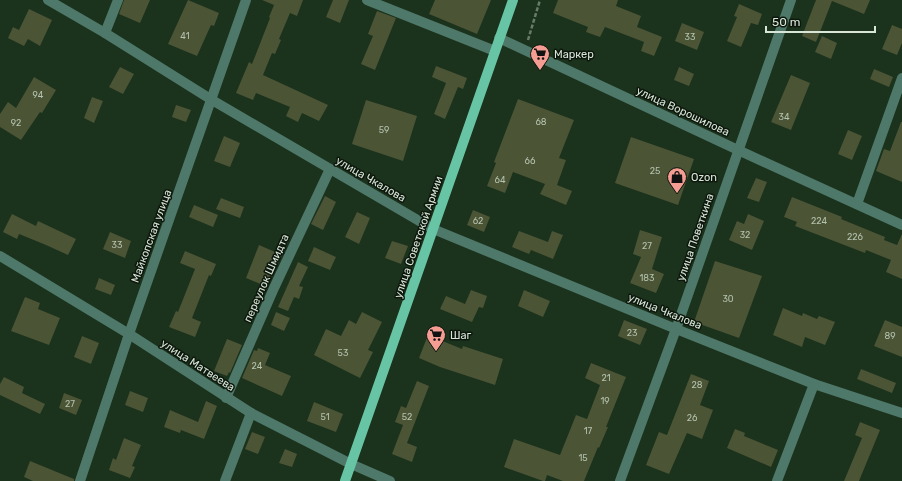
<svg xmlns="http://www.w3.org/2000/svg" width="902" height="481" font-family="Rubik,sans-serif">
	<rect width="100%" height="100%" fill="#1b321c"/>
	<!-- building -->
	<g fill="#4b5435">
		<polygon points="124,0 150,0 140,23 119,14"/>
		<polygon points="188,0 219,13 214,26 211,25 197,56 168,44"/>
		<polygon points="262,0 303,0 297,16 290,13 279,39 281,40 275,54 272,53 263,75 328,105 319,121 302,113 298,122 286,116 290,107 256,93 253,100 236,93 249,62 252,64 270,18 269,17 274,5"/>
		<polygon points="333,0 349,0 340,23 326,17"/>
		<polygon points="435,0 491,0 477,34 429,14"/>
		<polygon points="558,0 618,0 616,6 641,16 637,27 662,37 654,56 641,51 644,42 605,27 600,37 586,32 588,27 553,13"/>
		<polygon points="816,0 870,0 864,14 832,1 816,42 802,36"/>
		<polygon points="739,4 762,14 758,25 751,23 741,47 727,41 737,17 734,16"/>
		<polygon points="29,9 52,20 40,46 28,39 24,46 8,38 13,27 19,30"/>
		<polygon points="377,11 396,18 375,70 361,64 373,36 368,34"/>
		<polygon points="682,23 704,32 697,50 675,41"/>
		<polygon points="892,25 902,29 902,43 897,55 882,49"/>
		<polygon points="822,36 837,43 831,59 815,52"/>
		<polygon points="436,66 467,78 463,89 458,87 445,119 434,114 446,83 432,77"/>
		<polygon points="120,67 134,74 123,94 109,87"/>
		<polygon points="679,67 694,74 689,86 674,80"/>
		<polygon points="874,69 893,77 889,87 870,79"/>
		<polygon points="791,75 810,83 791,130 771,122"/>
		<polygon points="34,77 56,90 42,113 40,112 21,140 0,127 0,114 8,102 16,108"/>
		<polygon points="92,97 103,101 94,123 84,118"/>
		<polygon points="518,99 574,120 559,158 566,160 557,185 572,191 566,205 540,194 545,184 513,172 505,193 487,186 496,163 494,162"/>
		<polygon points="366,100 417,116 403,161 352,144"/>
		<polygon points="176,105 191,110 186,122 172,117"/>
		<polygon points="901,122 902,122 902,182 876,171 884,149 890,151"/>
		<polygon points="848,130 862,136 852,160 838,154"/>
		<polygon points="224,136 240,143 230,167 214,161"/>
		<polygon points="631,137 694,159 678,205 615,183"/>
		<polygon points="756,178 767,182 759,202 747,198"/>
		<polygon points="325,196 336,202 323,230 311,224"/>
		<polygon points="792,197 842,217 841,219 885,237 884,240 897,245 902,234 902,279 886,272 891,260 866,250 865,253 795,226 797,222 784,217"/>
		<polygon points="221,198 244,207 240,218 216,209"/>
		<polygon points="194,205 218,215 213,227 189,217"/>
		<polygon points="473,210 490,217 484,232 467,225"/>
		<polygon points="357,212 370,218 359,244 345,237"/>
		<polygon points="12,214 36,226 38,221 76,239 68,255 46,245 19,234 17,239 3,232"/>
		<polygon points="748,214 764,221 752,250 729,240 737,221 744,224"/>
		<polygon points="640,230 662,237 652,269 664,274 656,293 630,283 641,257 633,254"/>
		<polygon points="519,231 548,242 552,231 563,235 553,259 531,250 529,254 512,247"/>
		<polygon points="110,232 131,241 125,258 103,249"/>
		<polygon points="392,241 408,246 401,264 385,258"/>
		<polygon points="259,245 282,255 265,286 246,278"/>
		<polygon points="314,247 336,257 330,270 308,261"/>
		<polygon points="185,251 216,264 211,276 209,275 192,318 201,322 195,337 169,327 176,311 178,312 195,269 180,263"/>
		<polygon points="715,261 762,276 739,338 694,322"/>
		<polygon points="298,262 308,267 299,286 303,287 299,299 294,297 288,311 278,307"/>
		<polygon points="99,278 115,285 111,295 95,289"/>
		<polygon points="471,290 487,296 483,308 479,307 472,322 440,309 446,296 465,304"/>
		<polygon points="524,290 550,301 543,317 518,306"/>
		<polygon points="25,297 40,303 38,309 60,318 49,345 11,331"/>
		<polygon points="783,308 802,316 803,313 817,319 819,316 835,322 825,345 805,337 802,347 773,335"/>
		<polygon points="276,312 290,318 284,331 271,325"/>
		<polygon points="362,312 382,322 368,350 373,352 360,378 314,355 326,329 341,336 349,320 356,324"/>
		<polygon points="624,320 647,329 640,345 618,336"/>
		<polygon points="885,320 902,327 902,357 874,346"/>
		<polygon points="428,335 462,349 463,346 503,359 495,385 440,367 419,358"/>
		<polygon points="82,336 99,343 91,364 74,357"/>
		<polygon points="227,339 242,345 230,373 229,372 227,376 214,371"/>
		<polygon points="258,348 270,353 265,365 291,376 282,396 242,378 254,350 257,351"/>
		<polygon points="591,363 626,377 606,427 608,427 599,448 598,447 584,481 563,481 547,475 545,481 543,481 504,467 514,439 560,455 576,415 587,419 600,385 585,378"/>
		<polygon points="861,369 896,383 892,393 857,379"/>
		<polygon points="691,374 709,381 700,405 713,410 702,439 687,433 669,474 646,465 659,432 667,435"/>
		<polygon points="4,377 24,387 22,393 45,404 40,414 0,395 0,384"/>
		<polygon points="417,381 429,386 407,443 417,447 412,462 392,454 403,425 395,422 401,406 406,408"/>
		<polygon points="130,391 148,398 143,412 125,405"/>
		<polygon points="64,393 82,400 76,415 59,408"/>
		<polygon points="206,401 217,406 204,439 181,430 180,433 164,427 170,410 198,422"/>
		<polygon points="314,402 343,414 336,432 307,421"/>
		<polygon points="860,422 880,430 859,481 844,481 862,438 855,435"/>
		<polygon points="735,429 745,433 744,436 778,450 771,467 727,448"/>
		<polygon points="252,432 265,437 258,454 245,449"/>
		<polygon points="124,438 141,445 132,466 135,467 130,478 109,470 113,458 116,460"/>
		<polygon points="285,449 297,454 292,467 279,463"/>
		<polygon points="30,461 74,479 74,481 33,481 24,477"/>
	</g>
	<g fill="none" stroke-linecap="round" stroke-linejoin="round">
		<!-- path -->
		<polyline stroke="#697c69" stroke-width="2.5" stroke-dasharray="4 2" stroke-linecap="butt" points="528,40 540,0"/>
		<!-- minor -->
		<g stroke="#4e7869" stroke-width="10">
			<polyline points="48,0 105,33 212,100 433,229 676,329 814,384 902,413"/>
			<polyline points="367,0 495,51"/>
			<polyline points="105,33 118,0"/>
			<polyline points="499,38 738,150 902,225"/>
			<polyline points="857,204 902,78"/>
			<polyline points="0,256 129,334 251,413 351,464 390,481"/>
			<polyline points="226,398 274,288 330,169"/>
			<polyline points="80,481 129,334 246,0"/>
			<polyline points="225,481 251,413"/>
			<polyline points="620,481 676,329 791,0"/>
			<polyline points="777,481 814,384"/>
		</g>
		<!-- major -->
		<polyline stroke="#67c5a5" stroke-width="10" points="345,481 513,0"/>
	</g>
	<!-- icons -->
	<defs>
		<symbol id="supermarket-pin" viewBox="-11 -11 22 30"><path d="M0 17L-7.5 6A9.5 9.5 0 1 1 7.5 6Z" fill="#f59c93" stroke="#0d170d"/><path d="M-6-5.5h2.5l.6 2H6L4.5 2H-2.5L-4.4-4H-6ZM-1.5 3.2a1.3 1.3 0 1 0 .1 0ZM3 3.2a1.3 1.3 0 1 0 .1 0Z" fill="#111"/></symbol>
		<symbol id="shop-pin" viewBox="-11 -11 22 30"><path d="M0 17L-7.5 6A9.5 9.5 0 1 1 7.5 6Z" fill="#f59c93" stroke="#0d170d"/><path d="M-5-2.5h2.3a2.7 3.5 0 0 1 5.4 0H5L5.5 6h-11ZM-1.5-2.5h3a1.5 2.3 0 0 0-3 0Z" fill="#111"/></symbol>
	</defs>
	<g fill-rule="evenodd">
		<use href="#supermarket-pin" x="529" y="43" width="22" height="30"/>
		<use href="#shop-pin" x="666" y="166" width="22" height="30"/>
		<use href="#supermarket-pin" x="425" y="324" width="22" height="30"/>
	</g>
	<g text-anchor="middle" stroke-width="3" stroke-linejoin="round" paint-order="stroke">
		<!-- number labels -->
		<g font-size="9" fill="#b4c2ae">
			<text x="185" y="39">41</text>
			<text x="690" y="40">33</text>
			<text x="38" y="98">94</text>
			<text x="784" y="120">34</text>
			<text x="541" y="125">68</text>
			<text x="16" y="126">92</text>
			<text x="384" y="133">59</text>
			<text x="530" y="164">66</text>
			<text x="655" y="174">25</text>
			<text x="500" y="183">64</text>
			<text x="478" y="224">62</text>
			<text x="819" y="224">224</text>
			<text x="745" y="238">32</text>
			<text x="855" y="240">226</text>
			<text x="117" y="248">33</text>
			<text x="647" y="249">27</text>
			<text x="647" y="281">183</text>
			<text x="728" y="302">30</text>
			<text x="632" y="336">23</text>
			<text x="890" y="339">89</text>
			<text x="343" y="356">53</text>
			<text x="257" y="369">24</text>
			<text x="606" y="381">21</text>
			<text x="697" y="388">28</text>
			<text x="605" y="404">19</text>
			<text x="70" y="407">27</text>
			<text x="325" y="420">51</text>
			<text x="407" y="420">52</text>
			<text x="692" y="421">26</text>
			<text x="588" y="434">17</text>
			<text x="583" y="461">15</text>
		</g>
		<!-- poi labels -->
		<g font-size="11" fill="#d7e6d7" stroke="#0d170d" text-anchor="start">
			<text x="554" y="58">Маркер</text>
			<text x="691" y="181">Ozon</text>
			<text x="450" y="339">Шаг</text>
		</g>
		<!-- street labels -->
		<g font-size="11" fill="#d7e6d7" stroke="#0d170d">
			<text transform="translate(683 111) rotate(25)" y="4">улица Ворошилова</text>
			<text transform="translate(371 179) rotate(30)" y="4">улица Чкалова</text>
			<text transform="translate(151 236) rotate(-70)" y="4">Майкопская улица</text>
			<text transform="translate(418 237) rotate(-71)" y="4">улица Советской Армии</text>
			<text transform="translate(695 237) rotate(-71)" y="4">улица Поветкина</text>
			<text transform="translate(266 278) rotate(-66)" y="4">переулок Шмидта</text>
			<text transform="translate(665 311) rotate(22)" y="4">улица Чкалова</text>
			<text transform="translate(198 365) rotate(33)" y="4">улица Матвеева</text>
		</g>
	</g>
	<!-- scale -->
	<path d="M766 26v6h109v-6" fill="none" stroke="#d7e6d7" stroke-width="2"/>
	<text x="772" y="26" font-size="12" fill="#d7e6d7" stroke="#0d170d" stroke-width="3" paint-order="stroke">50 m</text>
</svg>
